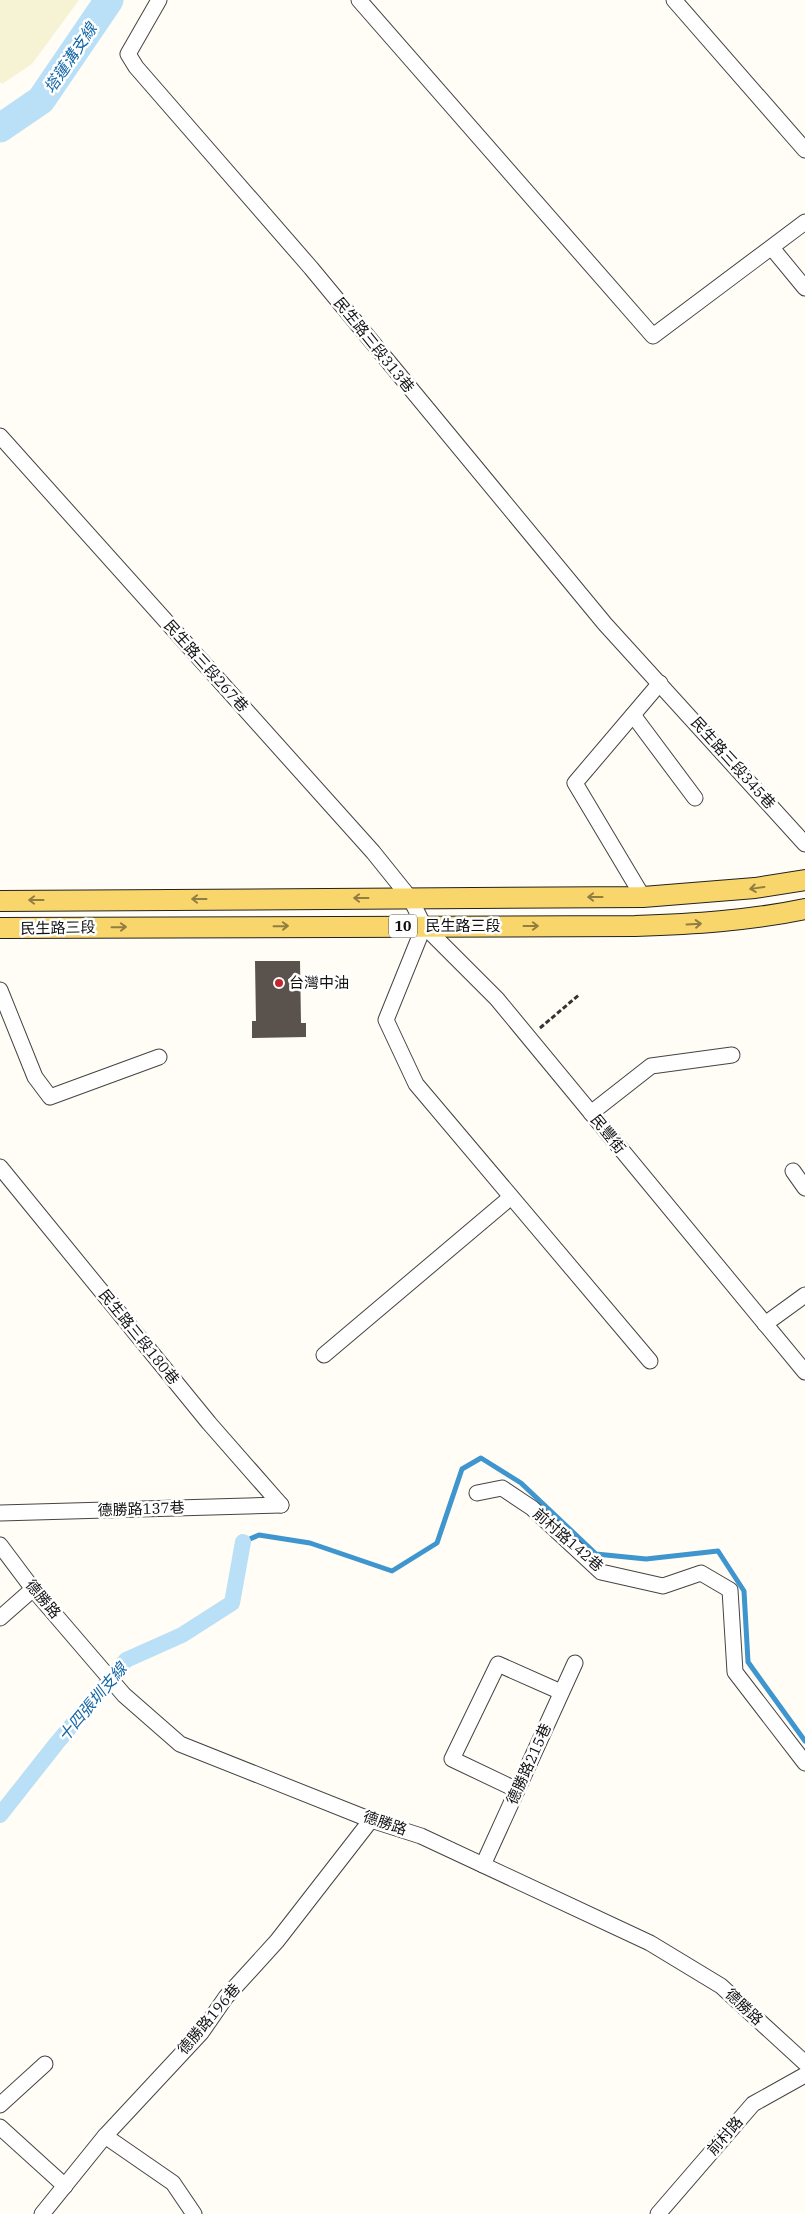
<svg xmlns="http://www.w3.org/2000/svg" width="805" height="2214" font-family="'IBM Plex Serif','Noto Sans TC',serif">
	<rect width="100%" height="100%" fill="#fffdf5"/>
	<!-- farmland -->
	<polygon fill="#f6f3d4" points="0,0 79,0 32,64 2,84 0,82"/>
	<g fill="none" stroke-linecap="round" stroke-linejoin="round">
		<!-- stream -->
		<polyline stroke="#3f96cf" stroke-width="5" points="243,1542 259,1535 310,1543 392,1571 437,1543 462,1469 481,1458 521,1483 596,1554 646,1559 718,1551 744,1591 748,1662 805,1741"/>
		<!-- canal -->
		<polyline stroke="#b9e0f7" stroke-width="16" points="0,1815 56,1744 126,1660 182,1635 232,1603 243,1542"/>
		<!-- river -->
		<polyline stroke="#b9e0f7" stroke-width="29" points="0,128 41,100 109,0"/>
	</g>
	<!-- building -->
	<polygon fill="#5a524d" points="255,961 300,961 301,1023 306,1023 306,1037 252,1038 252,1021 256,1021"/>
	<g fill="none" stroke-linecap="round" stroke-linejoin="round">
		<defs>
			<g id="minor">
				<polyline points="159,0 128,54 136,67 311,268 605,624 805,844"/>
				<polyline points="359,0 653,336 805,222"/>
				<polyline points="674,0 805,150"/>
				<polyline points="772,248 805,288"/>
				<polyline points="0,436 373,852 410,898 424,926 497,999 805,1372"/>
				<polyline points="633,715 695,798"/>
				<polyline points="643,897 575,783 660,683"/>
				<polyline points="424,926 386,1020 416,1084 650,1361"/>
				<polyline points="0,990 35,1077 50,1097 159,1057"/>
				<polyline points="591,1113 651,1066 732,1055"/>
				<polyline points="0,1167 209,1423 281,1505"/>
				<polyline points="793,1171 805,1188"/>
				<polyline points="765,1324 805,1295"/>
				<polyline points="324,1355 511,1197"/>
				<polyline points="477,1493 502,1488 532,1508 601,1572 663,1586 701,1573 730,1590 735,1672 805,1763"/>
				<polyline points="0,1513 281,1505"/>
				<polyline points="0,1545 33,1589 124,1695 180,1744 371,1820 421,1836 650,1943 721,1986 805,2063"/>
				<polyline points="0,1618 33,1589"/>
				<polyline points="517,1790 452,1759 498,1664 561,1692"/>
				<polyline points="483,1865 575,1663"/>
				<polyline points="0,2105 45,2064"/>
				<polyline points="0,2127 65,2186"/>
				<polyline points="105,2136 173,2183 194,2214"/>
				<polyline points="42,2214 105,2136 201,2033 226,1997 277,1941 371,1820"/>
				<polyline points="658,2214 753,2104 805,2075"/>
			</g>
			<g id="major">
				<polyline points="0,901 643,897 755,888 805,880"/>
				<path d="M0,928L635,926C692,924 748,921 805,909"/>
			</g>
		</defs>
		<!-- minor casing -->
		<use href="#minor" stroke="#444" stroke-width="17"/>
		<!-- major casing -->
		<use href="#major" stroke="#222" stroke-width="22"/>
		<!-- path -->
		<polyline stroke="#333" stroke-width="3" stroke-dasharray="5 2.5" stroke-linecap="butt" points="540,1028 580,994"/>
		<!-- minor -->
		<use href="#minor" stroke="#fff" stroke-width="15"/>
		<!-- major -->
		<use href="#major" stroke="#f9d66b" stroke-width="20"/>
	</g>
	<!-- one-way arrows -->
	<defs><path id="oneway-shaft" d="M-6 0H5M1.5-3L5.5 0L1.5 3" fill="none" stroke-width="1.6" stroke-linecap="round" stroke-linejoin="round" transform="scale(1.25)"/></defs>
	<g stroke="#917d42">
		<use href="#oneway-shaft" transform="translate(757 888) rotate(172)"/>
		<use href="#oneway-shaft" transform="translate(595 897) rotate(180)"/>
		<use href="#oneway-shaft" transform="translate(361 898) rotate(180)"/>
		<use href="#oneway-shaft" transform="translate(199 899) rotate(180)"/>
		<use href="#oneway-shaft" transform="translate(36 900) rotate(180)"/>
		<use href="#oneway-shaft" transform="translate(694 924) rotate(-3)"/>
		<use href="#oneway-shaft" transform="translate(281 926) rotate(-1)"/>
		<use href="#oneway-shaft" transform="translate(531 926)"/>
		<use href="#oneway-shaft" transform="translate(119 927) rotate(-1)"/>
	</g>
	<!-- markers -->
	<circle fill="#c4262e" stroke="#fff" stroke-width="2" cx="279" cy="983" r="5"/>
	<g text-anchor="middle" stroke-width="5" stroke-linejoin="round" paint-order="stroke">
		<!-- shield labels -->
		<rect fill="#fff" stroke="#585858" stroke-width="1" x="389" y="914.5" width="28" height="23" rx="4"/>
		<g font-size="14" font-weight="bold" fill="#111">
			<text x="403" y="931">10</text>
		</g>
		<!-- street labels -->
		<g font-size="15" fill="#111" stroke="#fff">
			<text transform="translate(374 345) rotate(51)" y="5">民生路三段313巷</text>
			<text transform="translate(206 666) rotate(48)" y="5">民生路三段267巷</text>
			<text transform="translate(733 763) rotate(48)" y="5">民生路三段345巷</text>
			<text x="463" y="931">民生路三段</text>
			<text transform="translate(58 928) rotate(-1)" y="5">民生路三段</text>
			<text transform="translate(608 1134) rotate(51)" y="5">民豐街</text>
			<text transform="translate(139 1337) rotate(51)" y="5">民生路三段180巷</text>
			<text transform="translate(141 1509) rotate(-2)" y="5">德勝路137巷</text>
			<text transform="translate(568 1540) rotate(41)" y="5">前村路142巷</text>
			<text transform="translate(43 1599) rotate(50)" y="5">德勝路</text>
			<text transform="translate(529 1764) rotate(-66)" y="5">德勝路215巷</text>
			<text transform="translate(385 1823) rotate(19)" y="5">德勝路</text>
			<text transform="translate(744 2007) rotate(43)" y="5">德勝路</text>
			<text transform="translate(209 2019) rotate(-50)" y="5">德勝路196巷</text>
			<text transform="translate(725 2136) rotate(-49)" y="5">前村路</text>
		</g>
		<!-- poi labels -->
		<g font-size="15" fill="#111" stroke="#fff" text-anchor="start">
			<text x="289" y="988">台灣中油</text>
		</g>
		<!-- water labels -->
		<g font-size="16" font-style="italic" fill="#1768a6" stroke="#fff">
			<text transform="translate(70 58) rotate(-56)" y="6">塔蓮溝支線</text>
			<text transform="translate(92 1702) rotate(-50)" y="6">十四張圳支線</text>
		</g>
	</g>
</svg>
